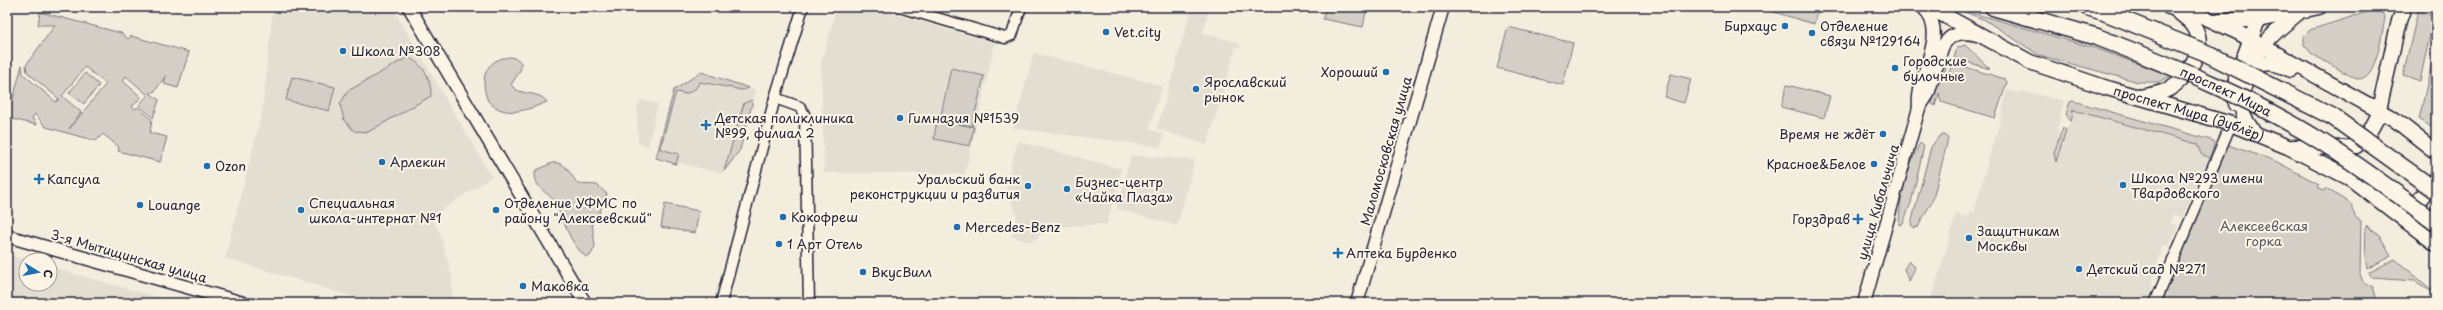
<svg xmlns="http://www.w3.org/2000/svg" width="2443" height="310" font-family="'Playpen Sans',sans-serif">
	<rect width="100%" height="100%" fill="#f3edde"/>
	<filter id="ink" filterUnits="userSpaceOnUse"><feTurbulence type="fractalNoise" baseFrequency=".025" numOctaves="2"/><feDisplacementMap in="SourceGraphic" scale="8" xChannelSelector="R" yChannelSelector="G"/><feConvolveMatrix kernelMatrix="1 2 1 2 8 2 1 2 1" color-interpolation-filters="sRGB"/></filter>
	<g filter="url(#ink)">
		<!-- built -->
		<g fill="#e3ded2">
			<polygon points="273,7 392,7 492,177 431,217 439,231 452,276 452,303 374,303 225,258 262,113"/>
			<polygon points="837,7 869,7 995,43 965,174 824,173 821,63"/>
			<polygon points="1192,7 1210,7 1203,33 1237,42 1241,49 1236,47 1207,145 1157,129"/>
			<polygon points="1034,53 1162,86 1149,129 1164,134 1160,147 1013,128"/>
			<polygon points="701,72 756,90 740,150 726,170 721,173 656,158 674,90"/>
			<polygon points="2007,90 2018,93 2022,91 2064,101 2057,130 2064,132 2072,120 2072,110 2198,144 2201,154 2209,158 2182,218 2173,214 2170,223 2178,226 2169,246 2163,245 2151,283 2153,287 2147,303 1929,303 1941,268 1956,214 1968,217 1970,211 1974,212 1995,135 1997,136"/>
			<polygon points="641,100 658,104 648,146 638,143 637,107"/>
			<polygon points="1018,141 1122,169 1107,224 1052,227 1031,242 1012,237 1017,216 1005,185"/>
			<polygon points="1131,155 1195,160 1177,226 1117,209"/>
			<polygon points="7,255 26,260 26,284 50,284 50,267 179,303 7,303"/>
			<polygon points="1071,296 1098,303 1031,303 1032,297"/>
		</g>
		<!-- green -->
		<g fill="#d4cfc6" stroke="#7b7880" fill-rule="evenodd">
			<polygon points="1325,7 1367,7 1363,27 1323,19"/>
			<polygon points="1757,7 1818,7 1814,24"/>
			<polygon points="1952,7 2098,49 2171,76 2159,82 2138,82 2039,55 1985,20"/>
			<path d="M2373,10L2381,11L2385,18C2382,33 2376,87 2354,78L2312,54L2304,45V36L2310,30Z"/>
			<polygon points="2418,11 2434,16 2420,81 2403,75"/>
			<path d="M40,12L121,33L128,39L131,36L189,52L178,88L164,84L166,75L155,91L150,93L159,100L153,118L139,105L148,95L126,76L123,81L141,97L132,107L135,109L138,107L152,120L150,133L167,137L160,162L118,151L119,147L103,134L96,141L46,127L35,114L32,118L37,125L8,118L22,65L23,74L56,102L59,99L27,72L26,65L55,25H38ZM85,67L106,84L69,129L81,112L62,96Z"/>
			<polygon points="1508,27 1573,43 1563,85 1497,68"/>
			<polygon points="1965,45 1990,69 1954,58 1957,48"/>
			<polygon points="2436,45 2436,130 2419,119"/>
			<path d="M408,57C424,65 431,78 431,96L368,132L354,131L344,120L340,104L348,91Z"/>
			<path d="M510,57C532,61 516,75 511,85C520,97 539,90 547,102C527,110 505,119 488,101C479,79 485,59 510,57Z"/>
			<polygon points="1952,63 2005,79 2007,82 1995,118 1941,102 1939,93 1935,106 1932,104 1940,66 1946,67 1944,75 1950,71"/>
			<polygon points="951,68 984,76 972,126 940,120"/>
			<polygon points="701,72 749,88 742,90 700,82 695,89 686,94 676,92 660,149 679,154 676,164 656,158 674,90"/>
			<polygon points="85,73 99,85 84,104 69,93"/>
			<polygon points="1671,74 1691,79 1684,103 1664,97"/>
			<polygon points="292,77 335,87 329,111 286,100"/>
			<polygon points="1787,85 1830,96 1824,118 1781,107"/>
			<polygon points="753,100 740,150 724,171 744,103"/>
			<polygon points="2073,101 2214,141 2215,143 2209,158 2201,154 2197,144 2073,110 2071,122 2066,114 2070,102"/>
			<polygon points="937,120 974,127 970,146 934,139"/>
			<polygon points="2063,127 2066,130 2056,162 2054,153"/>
			<polygon points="1940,135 1945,135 1948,139 1933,199 1918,227 1913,228 1911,224 1931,147"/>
			<path d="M1920,143L1924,146L1911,203L1903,223L1899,225C1899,198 1907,167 1920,143Z"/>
			<polygon points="2228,145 2273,160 2319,184 2317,187 2324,191 2326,188 2352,205 2355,217 2361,221 2360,274 2363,282 2373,287 2378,303 2160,303"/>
			<path d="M552,163C566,161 570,174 578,184L597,185L607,194L598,216L592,223L595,247L590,256L586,257C569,243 565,222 555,203C548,190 534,191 535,171Z"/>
			<polygon points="665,204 699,211 695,233 661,227"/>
			<polygon points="2366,225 2379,236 2391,256 2367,269 2365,257"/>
			<polygon points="2395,259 2433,291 2432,292 2415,281 2372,278 2368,273"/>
			<polygon points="1909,261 1915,267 1909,282 1904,269"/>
		</g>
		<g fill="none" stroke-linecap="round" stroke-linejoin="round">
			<defs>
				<g id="minor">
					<polyline points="899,7 1005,38 1012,35 1021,7"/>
					<polyline points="775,98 800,107 805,116 809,303"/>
					<polyline points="721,303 775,98 803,7"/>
					<polyline points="2155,303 2231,124"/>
				</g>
				<g id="tertiary">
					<polyline points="409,7 585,303"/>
					<polyline points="2258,20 2262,7"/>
					<path d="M1919,108C1915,74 1951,36 1923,7"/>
					<polyline points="7,236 243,303"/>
					<polyline points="1357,303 1443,7"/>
					<path d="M1864,303L1919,108L1928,94L1942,48C1949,33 1962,31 1977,35"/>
				</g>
				<g id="secondary">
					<path id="s1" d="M1929,7L2030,62L2104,87L2231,124L2288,147L2351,179L2436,244"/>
					<polyline points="2169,7 2202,16 2237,32 2394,119 2436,152"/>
					<polyline points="2220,20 2258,20 2319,7"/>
					<path d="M2250,73C2260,58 2277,63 2291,70"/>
					<path d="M2139,97C2149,95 2160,94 2169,89C2187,78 2207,49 2195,28C2191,21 2183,16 2177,11"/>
					<polyline points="2236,104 2236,78 2258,20"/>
					<path d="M2254,132C2250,126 2244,120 2243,113C2237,90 2255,55 2270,38C2278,29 2289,21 2298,13"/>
					<polyline points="2293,147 2345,148 2356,146 2366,138 2377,118 2399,21 2404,7"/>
					<polyline points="2414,218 2420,199 2436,179"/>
				</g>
				<g id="primary">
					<polyline points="1993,7 2097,37"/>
					<polyline points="2087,7 2104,12"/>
				</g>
			</defs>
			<!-- minor casing -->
			<use href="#minor" stroke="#22223b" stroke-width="13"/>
			<!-- tertiary casing -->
			<use href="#tertiary" stroke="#22223b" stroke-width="15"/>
			<!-- secondary casing -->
			<use href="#secondary" stroke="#22223b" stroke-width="17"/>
			<!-- primary casing -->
			<use href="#primary" stroke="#22223b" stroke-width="19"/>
			<!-- minor -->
			<use href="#minor" stroke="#fcf5e5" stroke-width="10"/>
			<!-- tertiary -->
			<use href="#tertiary" stroke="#fcf5e5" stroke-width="12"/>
			<!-- secondary -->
			<use href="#secondary" stroke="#fcf5e5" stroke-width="14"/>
			<!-- primary -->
			<use href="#primary" stroke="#fcf5e5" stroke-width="16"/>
			<defs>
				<g id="primary-bridge">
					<polyline points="2104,12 2204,52 2333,117 2436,191"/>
					<path id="s2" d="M2097,37C2172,66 2254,99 2322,142C2361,167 2399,195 2436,223"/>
				</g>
			</defs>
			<!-- primary-bridge casing -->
			<use href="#primary-bridge" stroke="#22223b" stroke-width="19" stroke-linecap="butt"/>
			<!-- primary-bridge -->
			<use href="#primary-bridge" stroke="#fcf5e5" stroke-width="16"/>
		</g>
	</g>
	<!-- markers -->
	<g fill="#1f6fb2" stroke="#fcf5e5" stroke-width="1.5">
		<circle cx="1785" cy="26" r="4"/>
		<circle cx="1106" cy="32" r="4"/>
		<circle cx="1812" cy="33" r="4"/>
		<circle cx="343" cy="51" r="4"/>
		<circle cx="1895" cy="68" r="4"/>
		<circle cx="1386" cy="72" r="4"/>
		<circle cx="1196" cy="89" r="4"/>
		<circle cx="900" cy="118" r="4"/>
		<path d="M704 119h4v4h4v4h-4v4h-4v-4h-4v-4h4z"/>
		<circle cx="1883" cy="134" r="4"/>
		<circle cx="382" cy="162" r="4"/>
		<circle cx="1874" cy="164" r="4"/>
		<circle cx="207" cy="166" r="4"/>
		<path d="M37 173h4v4h4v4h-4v4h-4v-4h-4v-4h4z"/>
		<circle cx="2123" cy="185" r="4"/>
		<circle cx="1028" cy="186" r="4"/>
		<circle cx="1067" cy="189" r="4"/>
		<circle cx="140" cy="205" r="4"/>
		<circle cx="301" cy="210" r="4"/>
		<circle cx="496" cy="210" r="4"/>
		<circle cx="783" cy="217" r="4"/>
		<path d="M1856 213h4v4h4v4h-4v4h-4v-4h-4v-4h4z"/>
		<circle cx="957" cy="227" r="4"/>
		<circle cx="1969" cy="238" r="4"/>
		<circle cx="779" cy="244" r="4"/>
		<path d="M1336 247h4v4h4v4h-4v4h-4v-4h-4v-4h4z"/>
		<circle cx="2079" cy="269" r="4"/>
		<circle cx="863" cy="272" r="4"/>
		<circle cx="523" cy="286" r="4"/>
	</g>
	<g text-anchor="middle" stroke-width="4" stroke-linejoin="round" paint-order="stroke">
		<!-- poi labels -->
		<g font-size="13" fill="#22223b" stroke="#fcf5e5" text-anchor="start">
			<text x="1777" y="31" text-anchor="end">Бирхаус</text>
			<text x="1820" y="31">Отделение<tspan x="1820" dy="15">связи №129164</tspan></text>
			<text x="1114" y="37">Vet.city</text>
			<text x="351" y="56">Школа №308</text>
			<text x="1903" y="66">Городские<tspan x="1903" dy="15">булочные</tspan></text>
			<text x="1378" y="77" text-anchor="end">Хороший</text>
			<text x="1204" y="87">Ярославский<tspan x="1204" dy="15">рынок</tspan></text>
			<text x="715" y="123">Детская поликлиника<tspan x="715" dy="15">№99, филиал 2</tspan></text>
			<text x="908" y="123">Гимназия №1539</text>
			<text x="1875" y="139" text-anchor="end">Время не ждёт</text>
			<text x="390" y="167">Арлекин</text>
			<text x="1866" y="169" text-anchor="end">Красное&amp;Белое</text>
			<text x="215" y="171">Ozon</text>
			<text x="2131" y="183">Школа №293 имени<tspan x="2131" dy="15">Твардовского</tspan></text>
			<text x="47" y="184">Капсула</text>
			<text x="1020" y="184" text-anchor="end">Уральский банк<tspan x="1020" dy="15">реконструкции и развития</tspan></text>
			<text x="1075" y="187">Бизнес-центр<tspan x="1075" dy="15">«Чайка Плаза»</tspan></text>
			<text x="309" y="208">Специальная<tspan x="309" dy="15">школа-интернат №1</tspan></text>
			<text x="504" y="208">Отделение УФМС по<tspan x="504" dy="15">району "Алексеевский"</tspan></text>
			<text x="148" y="210">Louange</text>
			<text x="791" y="222">Кокофреш</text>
			<text x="1850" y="224" text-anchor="end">Горздрав</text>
			<text x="965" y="232">Mercedes-Benz</text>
			<text x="1977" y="236">Защитникам<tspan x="1977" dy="15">Москвы</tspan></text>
			<text x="787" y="249">1 Арт Отель</text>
			<text x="1346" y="258">Аптека Бурденко</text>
			<text x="2087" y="274">Детский сад №271</text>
			<text x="871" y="277">ВкусВилл</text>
			<text x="531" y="291">Маковка</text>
		</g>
		<!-- street labels -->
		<g font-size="13" fill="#22223b" stroke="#fcf5e5">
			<text dy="5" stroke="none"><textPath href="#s2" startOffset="140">проспект Мира</textPath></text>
			<text dy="5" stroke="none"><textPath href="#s1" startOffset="282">проспект Мира (дублёр)</textPath></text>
			<text transform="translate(1386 151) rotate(-74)" y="5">Маломосковская улица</text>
			<text transform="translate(1878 202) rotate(-74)" y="5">улица Кибальчича</text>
			<text transform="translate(129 256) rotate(16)" y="5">3-я Мытищинская улица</text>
		</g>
		<!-- park labels -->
		<g font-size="13" fill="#575665" stroke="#fcf5e5">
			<text x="2264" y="231">Алексеевская<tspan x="2264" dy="15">горка</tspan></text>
		</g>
	</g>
	<!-- margin -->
	<rect width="2443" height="310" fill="none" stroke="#fcf5e5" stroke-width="24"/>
	<rect x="12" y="12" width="2419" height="286" fill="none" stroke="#22223b" stroke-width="1.5" filter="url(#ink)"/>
	<!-- north arrow -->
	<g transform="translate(38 272) rotate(100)"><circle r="19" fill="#fcf5e5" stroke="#a5a1a1"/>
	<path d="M0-3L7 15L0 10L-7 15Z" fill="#1f6fb2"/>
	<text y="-6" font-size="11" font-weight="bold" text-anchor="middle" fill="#22223b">С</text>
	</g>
</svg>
